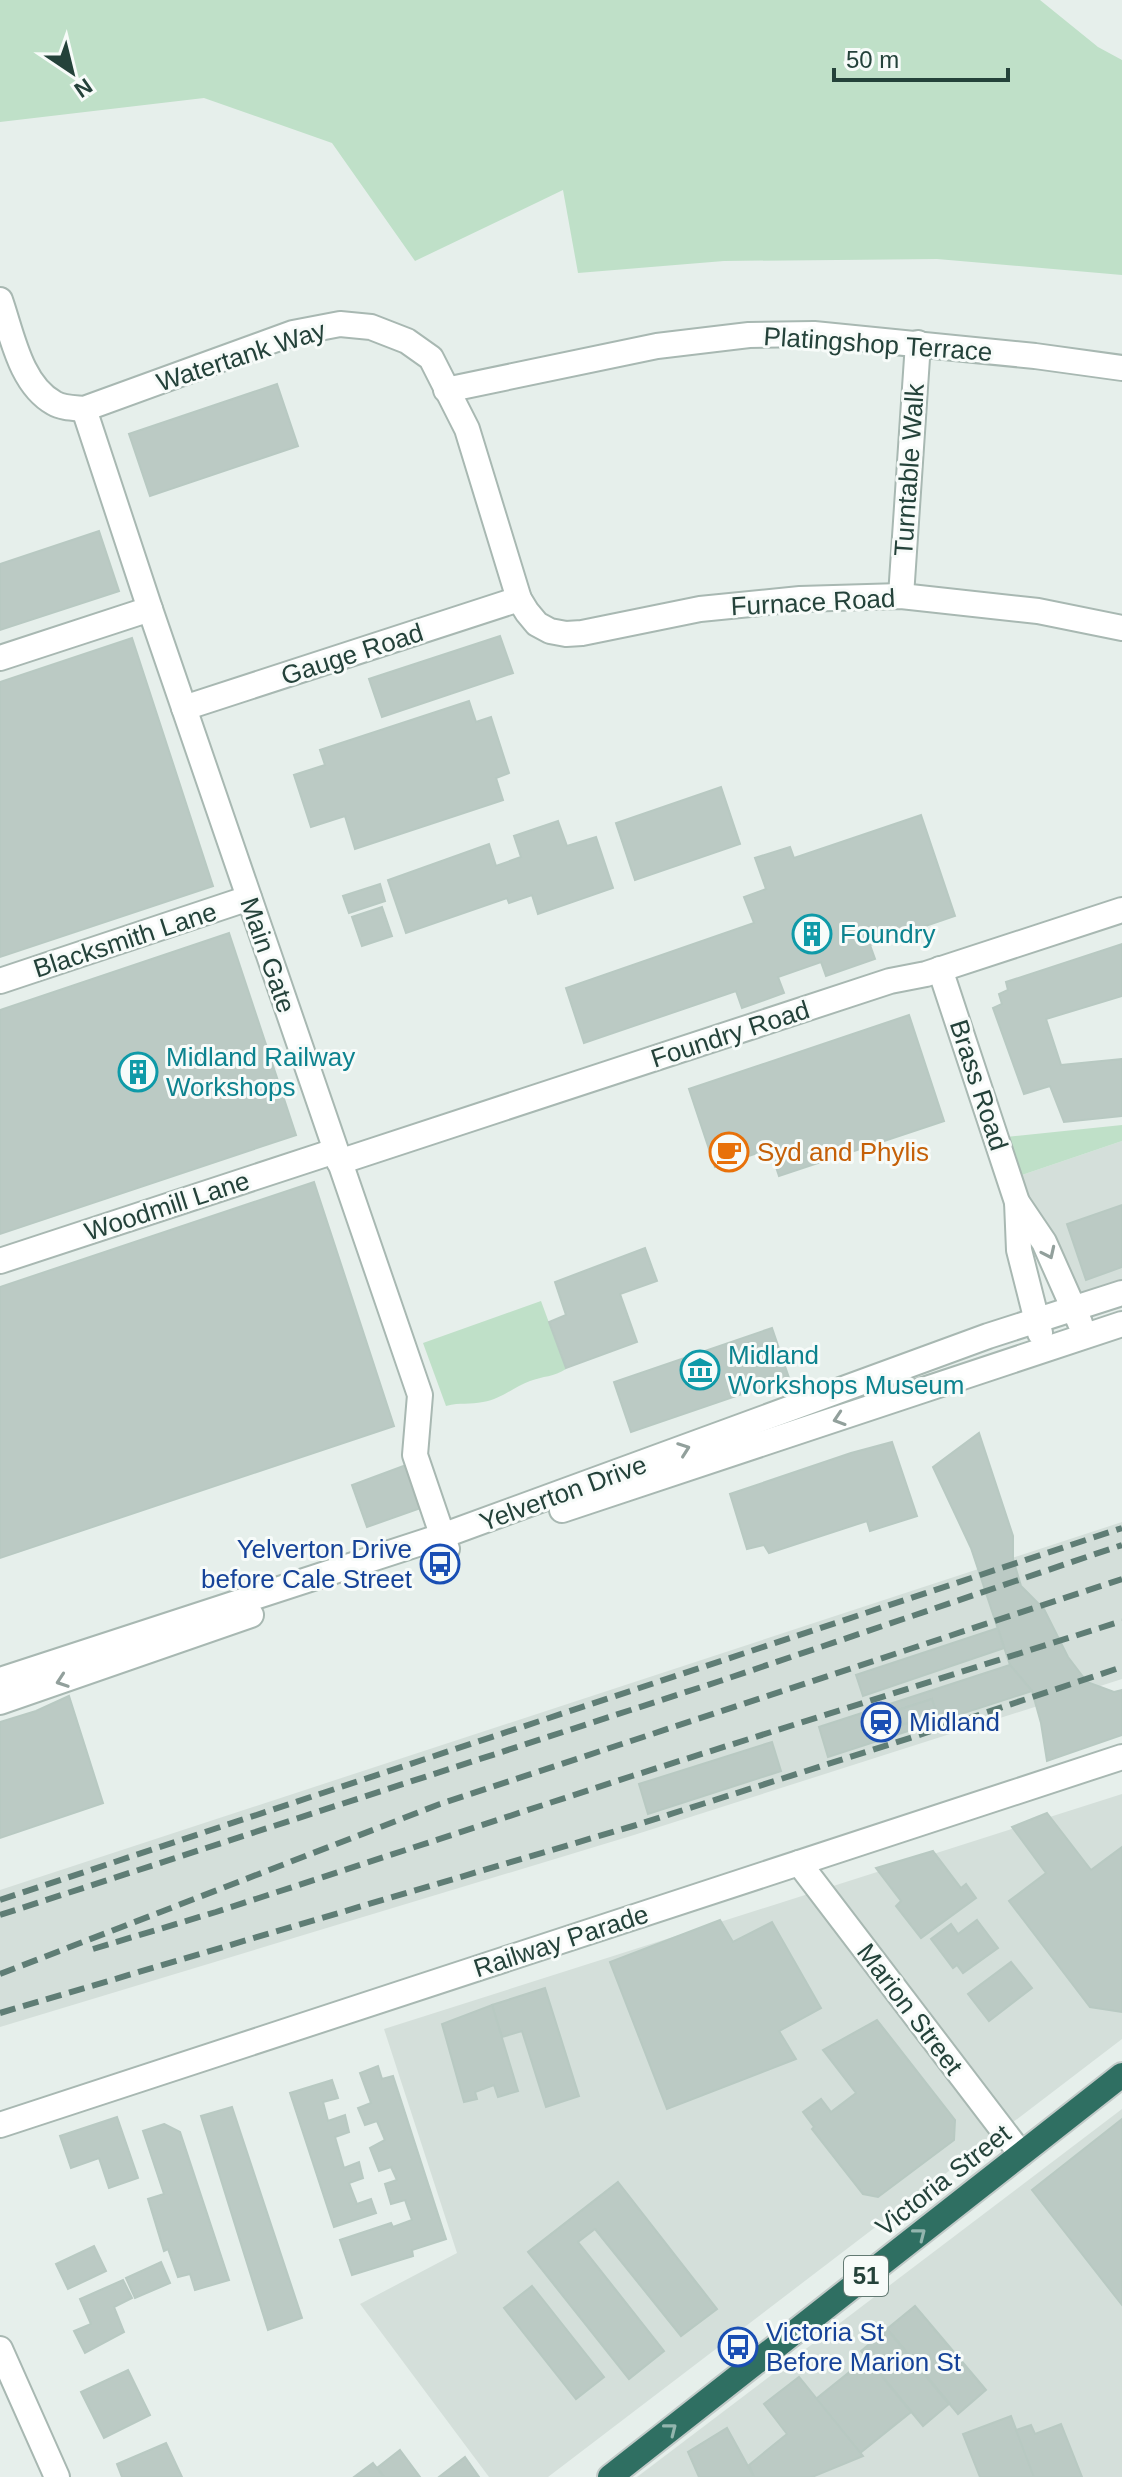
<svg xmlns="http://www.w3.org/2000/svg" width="1122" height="2477" font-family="Helvetica,sans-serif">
	<rect width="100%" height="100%" fill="#e6efeb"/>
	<!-- built -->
	<g fill="#d4dfda">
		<polygon points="1122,1141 1122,1293 1073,1308 1010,1179"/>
		<polygon points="1122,1522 1122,1679 634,1835 0,2027 0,1890"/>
		<polygon points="1122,1794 1122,2039 548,2477 489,2477 360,2304 457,2253 384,2029"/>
		<polygon points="1122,2109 1122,2477 637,2477"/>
	</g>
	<!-- green -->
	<g fill="#bfe0c8">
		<polygon points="0,0 1040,0 1098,47 1122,60 1122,275 937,259 724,261 578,273 563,190 415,261 332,143 204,98 0,122"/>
		<polygon points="1122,1125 1122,1141 1010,1179 996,1138"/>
		<path d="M541,1301L566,1369C554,1377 543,1376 530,1381C513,1387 502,1399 483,1402C470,1405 461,1402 446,1406L423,1343Z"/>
	</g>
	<!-- building -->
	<g fill="#bbcac4" stroke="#b8c9c2" stroke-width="2" fill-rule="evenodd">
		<polygon points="277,384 298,446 150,496 129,434"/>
		<polygon points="99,531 119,591 0,630 0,564"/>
		<polygon points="500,636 513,673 382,717 369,679"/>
		<polygon points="132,638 213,886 0,957 0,682"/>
		<polygon points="469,701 476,722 491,717 509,773 496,778 503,800 355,849 345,816 311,827 294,775 325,765 320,750"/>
		<polygon points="721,787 740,844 635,880 616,823"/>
		<polygon points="921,815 955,916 870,945 875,959 826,976 821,962 778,977 784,993 742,1008 736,991 584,1043 566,988 754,923 744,897 766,889 755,858 790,847 794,858"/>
		<polygon points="558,821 567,846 596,837 613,888 538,914 532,895 509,903 507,898 406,933 388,880 489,844 496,866 521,857 514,836"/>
		<polygon points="380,884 385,901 349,913 343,896"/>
		<polygon points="382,907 392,936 362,946 352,917"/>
		<polygon points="229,933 296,1135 0,1234 0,1010"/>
		<polygon points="1122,944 1122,996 1046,1019 1061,1065 1122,1059 1122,1116 1064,1122 1050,1086 1024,1094 993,1008 1002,1004 999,994 1008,990 1006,982"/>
		<polygon points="909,1015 944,1121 779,1176 770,1149 715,1167 689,1089"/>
		<polygon points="314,1182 394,1426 0,1558 0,1287"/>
		<polygon points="1122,1205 1122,1267 1086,1280 1067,1224"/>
		<polygon points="645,1248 657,1281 620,1294 637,1342 566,1368 549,1322 566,1315 555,1282"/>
		<polygon points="772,1328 789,1378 631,1432 614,1382"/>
		<polygon points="979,1433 1013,1536 1013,1559 1021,1586 1044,1609 1068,1657 1087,1682 1114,1692 1122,1690 1122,1735 1047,1761 1041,1723 1032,1691 1010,1665 971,1548 933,1467"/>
		<polygon points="892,1442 917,1516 870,1531 867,1521 769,1553 764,1545 747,1549 730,1494 851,1453"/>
		<polygon points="406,1465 421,1508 367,1527 352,1485"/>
		<polygon points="998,1628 1004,1648 863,1696 856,1675"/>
		<path d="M1010,1665L1032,1691L828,1757L819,1727ZM932,1699L937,1714L891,1728L886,1714Z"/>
		<polygon points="69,1696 103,1803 0,1838 0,1722 36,1711"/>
		<polygon points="932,1699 937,1714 891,1728 886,1714"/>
		<polygon points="772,1742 781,1771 648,1814 639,1784"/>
		<polygon points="1047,1813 1091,1870 1122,1847 1122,2012 1090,2007 1009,1901 1046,1873 1012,1827"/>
		<polygon points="933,1851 961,1888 966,1884 976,1898 921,1938 896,1906 901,1901 876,1868"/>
		<polygon points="720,1920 733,1942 772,1922 821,2008 779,2031 796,2059 667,2109 610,1962"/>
		<polygon points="977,1920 998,1948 963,1973 957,1965 953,1968 931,1939 951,1924 958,1934"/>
		<polygon points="1011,1962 1032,1988 989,2021 968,1994"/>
		<polygon points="545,1988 579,2096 546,2107 522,2031 502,2037 492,2005"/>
		<polygon points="492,2005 518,2091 498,2097 494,2085 475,2092 477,2099 464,2102 442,2024"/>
		<polygon points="877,2020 955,2120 954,2140 878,2197 863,2194 812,2129 814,2127 803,2112 821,2099 831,2112 856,2093 823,2050"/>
		<polygon points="378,2066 382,2079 393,2076 446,2239 412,2250 413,2256 352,2275 340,2240 391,2223 393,2227 412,2220 405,2200 391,2204 385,2184 397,2180 391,2167 379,2171 370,2148 385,2140 377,2121 365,2125 358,2108 371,2103 360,2073"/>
		<polygon points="332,2080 338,2098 323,2102 328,2121 345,2115 349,2132 335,2137 344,2168 359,2162 363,2178 349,2183 357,2204 371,2199 376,2213 334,2227 290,2093"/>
		<polygon points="232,2107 302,2318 268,2330 201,2116"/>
		<polygon points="117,2117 138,2178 109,2188 99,2158 71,2168 60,2136"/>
		<polygon points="1122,2119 1122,2305 1032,2190"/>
		<polygon points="164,2124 180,2132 229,2280 195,2290 190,2274 178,2277 168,2249 164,2251 148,2199 164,2194 143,2131"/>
		<polygon points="618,2182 717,2309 681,2336 595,2229 578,2242 664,2351 629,2379 528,2252"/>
		<polygon points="94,2246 106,2271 68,2289 56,2264"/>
		<polygon points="161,2262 170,2283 135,2298 126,2278"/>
		<polygon points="123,2280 132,2298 114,2307 124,2332 85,2353 74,2331 91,2324 80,2299"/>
		<polygon points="532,2286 604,2377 576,2399 504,2308"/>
		<polygon points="915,2306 986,2390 958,2414 887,2329"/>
		<polygon points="887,2329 949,2404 923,2426 861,2351"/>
		<polygon points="867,2358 911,2412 860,2453 816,2399"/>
		<polygon points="128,2370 150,2415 104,2438 81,2392"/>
		<polygon points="799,2377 863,2456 812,2477 754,2477 749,2465 787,2434 764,2404"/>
		<polygon points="1011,2416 1034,2477 980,2477 963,2434"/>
		<polygon points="1061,2424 1082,2477 1034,2477 1016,2430 1031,2425 1035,2434"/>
		<polygon points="727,2428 754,2477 699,2477 688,2452"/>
		<polygon points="166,2443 182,2477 122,2477 117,2464"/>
		<polygon points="400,2450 420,2477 384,2477 377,2468"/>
		<polygon points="465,2457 479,2477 439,2477"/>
		<polygon points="373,2463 384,2477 354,2477"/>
	</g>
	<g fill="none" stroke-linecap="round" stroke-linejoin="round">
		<defs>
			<g id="minor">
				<path d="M0,300C12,334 20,384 54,403C62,408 75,408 84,409L293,333L340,324L371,327L407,341L431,358L467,429L519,599L527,612L537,624L550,631L566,634L582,633L700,609L800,599L901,596L1038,611L1122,628"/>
				<polyline points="446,390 657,346 749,335 814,334 1035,356 1122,368"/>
				<polyline points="84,409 150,609 420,1395 415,1455 447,1549"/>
				<polyline points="901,596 918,343"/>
				<polyline points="0,658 150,609"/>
				<polyline points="184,708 519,599"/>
				<polyline points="940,969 1017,1202 1044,1242 1080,1323"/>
				<polyline points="0,981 249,898"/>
				<polyline points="339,1162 890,981 926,974 1122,910"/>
				<polyline points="1017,1202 1019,1250 1040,1333"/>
				<polyline points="0,1261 335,1151"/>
				<polyline points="562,1510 1122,1324"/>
				<polyline points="0,1680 442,1536 988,1336 1122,1293"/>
				<polyline points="0,1702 251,1615"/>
				<polyline points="799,1863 1021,2154"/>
				<polyline points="0,2125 1122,1757"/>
				<polyline points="0,2349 57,2477"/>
			</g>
			<polyline id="highway" points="610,2477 1122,2075"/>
		</defs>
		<!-- minor casing -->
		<use href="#minor" stroke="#a8b8b2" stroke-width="28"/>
		<!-- highway casing -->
		<use href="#highway" stroke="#c2cac8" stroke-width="28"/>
		<!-- minor -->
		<use href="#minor" stroke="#fff" stroke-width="24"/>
		<!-- highway -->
		<use href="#highway" stroke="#2f6f62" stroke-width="24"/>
		<!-- rail -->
		<g stroke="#5f7d75" stroke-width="6" stroke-dasharray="16 8" stroke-linecap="butt">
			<polyline points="0,1900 1122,1528"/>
			<polyline points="0,1915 720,1681 1122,1545"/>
			<polyline points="93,1949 216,1912 632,1776 1122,1621"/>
			<polyline points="0,1974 440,1804 1122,1579"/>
			<polyline points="0,2013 633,1826 913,1737 1122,1667"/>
		</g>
	</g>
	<!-- one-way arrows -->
	<defs><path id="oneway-chevron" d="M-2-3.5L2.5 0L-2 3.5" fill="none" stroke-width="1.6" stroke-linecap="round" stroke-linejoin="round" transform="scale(2)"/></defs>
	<g stroke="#92a09c">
		<use href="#oneway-chevron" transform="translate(1049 1253) rotate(65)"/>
		<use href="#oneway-chevron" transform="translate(839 1419) rotate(162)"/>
		<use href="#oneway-chevron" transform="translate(684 1449) rotate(-20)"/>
		<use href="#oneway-chevron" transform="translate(62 1681) rotate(161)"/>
	</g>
	<g stroke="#93b5ae">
		<use href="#oneway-chevron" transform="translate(920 2234) rotate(-38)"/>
		<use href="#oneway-chevron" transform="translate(671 2429) rotate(-38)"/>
	</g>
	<!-- icons -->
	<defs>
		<symbol id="building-ring" viewBox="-11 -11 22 22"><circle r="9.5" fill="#f7fbf9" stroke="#0f9aa8" stroke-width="1.5"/><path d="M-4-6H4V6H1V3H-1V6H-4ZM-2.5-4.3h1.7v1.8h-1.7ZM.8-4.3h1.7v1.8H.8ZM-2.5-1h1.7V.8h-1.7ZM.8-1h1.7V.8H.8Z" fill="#0f9aa8"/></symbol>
		<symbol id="cafe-ring" viewBox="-11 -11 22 22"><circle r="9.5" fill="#f7fbf9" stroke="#e8710a" stroke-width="1.5"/><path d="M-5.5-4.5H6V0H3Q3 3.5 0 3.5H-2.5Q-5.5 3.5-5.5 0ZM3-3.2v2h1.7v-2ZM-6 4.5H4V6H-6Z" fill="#e8710a"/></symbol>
		<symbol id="museum-ring" viewBox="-11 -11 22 22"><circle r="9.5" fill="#f7fbf9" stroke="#0f9aa8" stroke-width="1.5"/><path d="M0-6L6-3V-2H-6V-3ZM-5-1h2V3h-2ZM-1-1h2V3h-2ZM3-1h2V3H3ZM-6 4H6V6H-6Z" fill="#0f9aa8"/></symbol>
		<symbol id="bus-ring" viewBox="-11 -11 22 22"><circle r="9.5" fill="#f7fbf9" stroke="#1a4fb4" stroke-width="1.5"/><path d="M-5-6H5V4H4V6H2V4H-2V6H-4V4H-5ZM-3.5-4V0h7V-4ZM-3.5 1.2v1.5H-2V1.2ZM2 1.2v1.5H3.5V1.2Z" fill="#1a4fb4"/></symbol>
		<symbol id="station-ring" viewBox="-11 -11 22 22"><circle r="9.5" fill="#f7fbf9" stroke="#1a4fb4" stroke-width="1.5"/><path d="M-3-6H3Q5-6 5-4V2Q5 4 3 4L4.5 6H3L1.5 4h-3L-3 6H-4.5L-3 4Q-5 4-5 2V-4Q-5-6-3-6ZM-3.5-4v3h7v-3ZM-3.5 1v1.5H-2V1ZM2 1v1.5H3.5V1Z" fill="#1a4fb4"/></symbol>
	</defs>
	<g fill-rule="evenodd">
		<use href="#building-ring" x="790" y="912" width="44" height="44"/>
		<use href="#building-ring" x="116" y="1050" width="44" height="44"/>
		<use href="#cafe-ring" x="707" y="1130" width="44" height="44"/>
		<use href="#museum-ring" x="678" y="1348" width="44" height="44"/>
		<use href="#bus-ring" x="418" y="1542" width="44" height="44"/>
		<use href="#station-ring" x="859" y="1700" width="44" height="44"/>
		<use href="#bus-ring" x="716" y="2325" width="44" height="44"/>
	</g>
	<g text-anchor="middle" stroke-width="6" stroke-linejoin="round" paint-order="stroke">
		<!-- shield labels -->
		<rect fill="#f7fbf9" stroke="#637a73" stroke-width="2" x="844" y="2256" width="44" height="40" rx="6"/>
		<g font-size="24" font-weight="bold" fill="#24423a">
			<text x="866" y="2284">51</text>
		</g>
		<!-- street labels -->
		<g font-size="26" fill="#24423a" stroke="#f7fbf9">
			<text transform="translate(878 344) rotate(4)" y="9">Platingshop Terrace</text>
			<text transform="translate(241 356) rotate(-18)" y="9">Watertank Way</text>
			<text transform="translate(909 470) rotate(-86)" y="9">Turntable Walk</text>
			<text transform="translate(813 602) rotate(-3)" y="9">Furnace Road</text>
			<text transform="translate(352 654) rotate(-18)" y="9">Gauge Road</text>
			<text transform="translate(125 940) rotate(-18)" y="9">Blacksmith Lane</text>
			<text transform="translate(268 955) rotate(71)" y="9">Main Gate</text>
			<text transform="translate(730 1034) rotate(-18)" y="9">Foundry Road</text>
			<text transform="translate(979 1085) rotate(72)" y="9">Brass Road</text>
			<text transform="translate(167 1206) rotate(-18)" y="9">Woodmill Lane</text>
			<text transform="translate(563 1493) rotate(-20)" y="9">Yelverton Drive</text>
			<text transform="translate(561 1941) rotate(-18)" y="9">Railway Parade</text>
			<text transform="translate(910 2009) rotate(53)" y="9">Marion Street</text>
			<text transform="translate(943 2180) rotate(-38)" y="9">Victoria Street</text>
		</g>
		<!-- culture labels -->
		<g font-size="26" fill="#0d838f" stroke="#f7fbf9" text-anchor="start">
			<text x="840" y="943">Foundry</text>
			<text x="166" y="1066">Midland Railway<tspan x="166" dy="30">Workshops</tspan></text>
			<text x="728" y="1364">Midland<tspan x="728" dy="30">Workshops Museum</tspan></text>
		</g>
		<!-- food labels -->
		<g font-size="26" fill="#c56008" stroke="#f7fbf9" text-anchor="start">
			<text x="757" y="1161">Syd and Phylis</text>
		</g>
		<!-- transit labels -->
		<g font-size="26" fill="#164399" stroke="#f7fbf9" text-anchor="start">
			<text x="412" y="1558" text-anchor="end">Yelverton Drive<tspan x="412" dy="30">before Cale Street</tspan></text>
			<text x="909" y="1731">Midland</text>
			<text x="766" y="2341">Victoria St<tspan x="766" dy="30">Before Marion St</tspan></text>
		</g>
	</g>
	<!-- north arrow -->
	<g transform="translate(72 72) rotate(145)" stroke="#f7fbf9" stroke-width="6" paint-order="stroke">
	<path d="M0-6L14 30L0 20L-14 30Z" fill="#24423a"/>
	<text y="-12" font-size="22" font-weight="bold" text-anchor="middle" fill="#24423a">N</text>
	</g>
	<!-- scale -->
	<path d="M834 68v12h174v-12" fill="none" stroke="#24423a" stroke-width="4"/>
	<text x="846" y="68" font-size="24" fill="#24423a" stroke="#f7fbf9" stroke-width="6" paint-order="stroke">50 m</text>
</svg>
